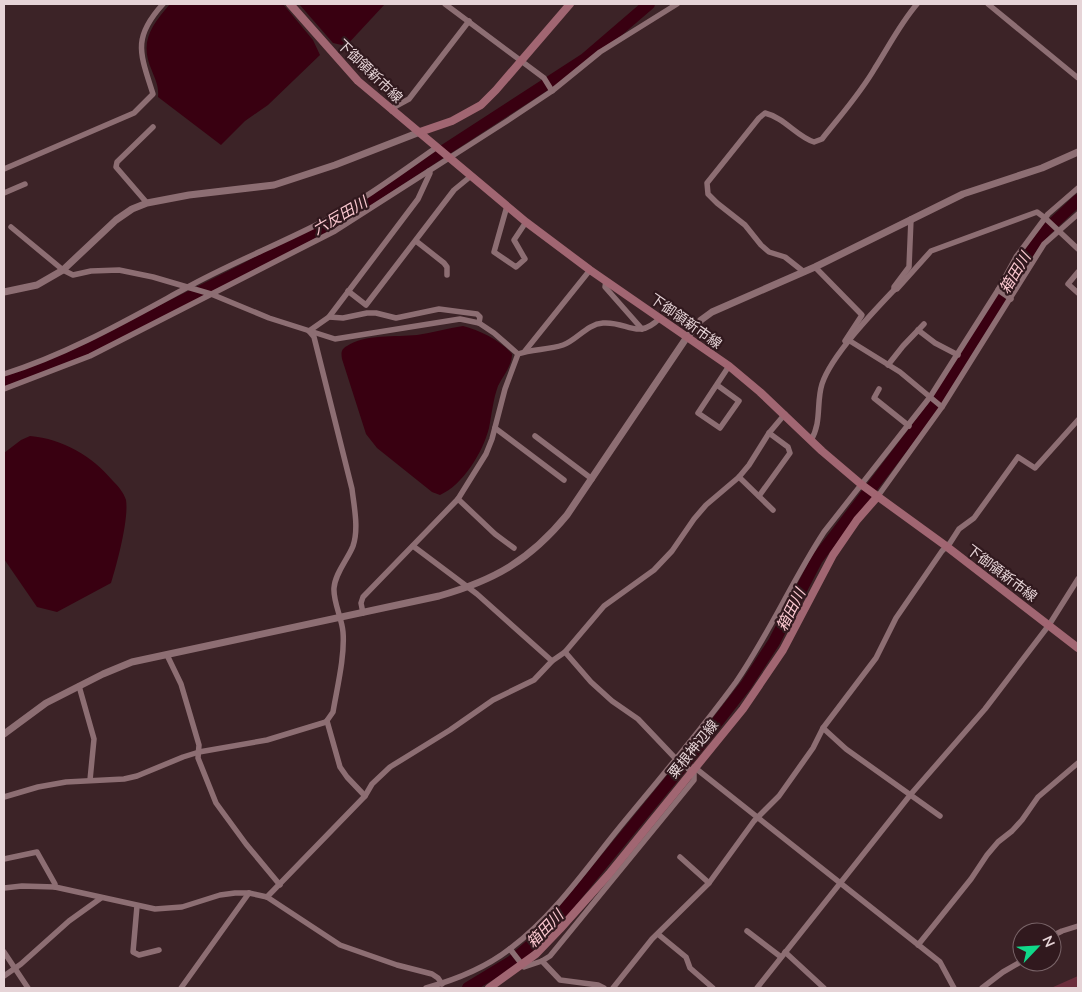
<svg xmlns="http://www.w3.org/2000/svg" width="1082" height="992" font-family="Mulish,'Noto Sans JP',sans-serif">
	<rect width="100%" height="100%" fill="#3c2327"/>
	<!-- green -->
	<polygon fill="#6b2d3b" points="1078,976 1078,988 1051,988"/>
	<!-- water -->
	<g fill="#390011">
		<path d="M170,4H283L313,40L320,55L268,105L245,121L221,145L158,97C159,87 156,81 152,71C139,42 151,26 170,4Z"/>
		<polygon points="299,4 385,4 346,46 333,43"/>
		<path d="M463,326C480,330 501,341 512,354C512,366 503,376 498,386C493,400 492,413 489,428C483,452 463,485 440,495L432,492L377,448L366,434L342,359C341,353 341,349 347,346C364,334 396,337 417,335C432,333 448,328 463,326Z"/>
		<path d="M30,436C63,439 92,456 113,481C118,486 124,493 126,500C129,519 117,564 111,583L57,612L37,607L4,559V453L21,440Z"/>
	</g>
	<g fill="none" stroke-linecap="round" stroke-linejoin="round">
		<!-- river -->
		<g stroke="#390011" stroke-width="12">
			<polyline points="4,380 70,357 247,268 340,218 585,59 649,4"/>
			<polyline points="468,988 511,962 547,931 697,748 746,685 774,642 817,559 933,407 1033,245 1045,231 1078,200"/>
		</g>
		<!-- minor -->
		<g stroke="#8d6e73" stroke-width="5.5">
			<polyline points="445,4 544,78 552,91"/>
			<polyline points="988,4 1078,78"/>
			<polyline points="392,111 396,106 409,99 469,21"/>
			<path d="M4,169L134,113L153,94C140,53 132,38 163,4"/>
			<polyline points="4,193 25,184"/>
			<polyline points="147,203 116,167 117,162 153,127"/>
			<polyline points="507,206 494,252 516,267 525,259 514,240 526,222"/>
			<polyline points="11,227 63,270 73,275 91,271 119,270 153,277 211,294 269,318 335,339 460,319 479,323 494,333 518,354"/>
			<polyline points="416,241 444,263 447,267 447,275"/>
			<polyline points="815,267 862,315 845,341"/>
			<path d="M804,272L785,257L769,252L761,245L745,225L717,203L708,194L707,183L759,118L765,113C785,118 796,136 814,142L822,139C840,116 860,94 875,68C889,46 900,24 917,4"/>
			<polyline points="1078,272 1068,284 1078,293"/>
			<polyline points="606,281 605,287 642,329"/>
			<polyline points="894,290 894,287 909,267 911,219"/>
			<polyline points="998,290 1011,299"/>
			<polyline points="348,291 366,305 454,190 471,176"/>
			<polyline points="329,317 343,318 367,313 376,313 396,318 439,309 477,314 480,317 479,323"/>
			<polyline points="918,330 935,343 958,355"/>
			<polyline points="309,331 329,317 418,199 430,173 429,171"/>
			<polyline points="850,341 900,372 942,407"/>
			<polyline points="525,351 590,270"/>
			<polyline points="888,365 903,346 924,324"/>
			<path d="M4,374C68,354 127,320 186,288C231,263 280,244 326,220C365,199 401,172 437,147"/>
			<polyline points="717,385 739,401 720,428 698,413 729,366"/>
			<polyline points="4,389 90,356 335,231 507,121 552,91 600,52 677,4"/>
			<polyline points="879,389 874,398 909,426"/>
			<polyline points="495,428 564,480"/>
			<polyline points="535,436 592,479"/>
			<path d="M811,440C822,422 816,403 822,384C831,356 873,312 894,290L897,289L931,251L1037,212L1045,218L1078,249"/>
			<polyline points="739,477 773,510"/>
			<polyline points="759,496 790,453 788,447 769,433"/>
			<polyline points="878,496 942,407 1044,244 1078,214"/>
			<polyline points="458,499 495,534 514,548"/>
			<polyline points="413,546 477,594 552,661"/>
			<path d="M363,613L361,603L363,597L458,499L486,454L492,439L505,389L518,354C532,349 548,350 563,345C577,340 587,324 603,323C628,321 637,341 660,318"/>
			<polyline points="565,652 591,682 612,701 638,719 676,759 691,771"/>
			<polyline points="167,655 181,684 199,745 198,758 216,803 246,844 280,885"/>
			<polyline points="79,686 94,739 90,780"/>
			<polyline points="327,721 340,767 347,777 365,796"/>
			<polyline points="823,728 846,749 940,816"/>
			<polyline points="694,767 940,962 954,988"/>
			<path d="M4,797L38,787L66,782L124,779L137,776L183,757L199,752L267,740L326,722L333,712C337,688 345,656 343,632C342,618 333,602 334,588C335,573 348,559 353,546C359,529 354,506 352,489L314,337L309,331"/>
			<polyline points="680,857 709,883"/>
			<polyline points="4,859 37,852 55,884 55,887"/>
			<polyline points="4,888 22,886 55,887 155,909 182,907 220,895 235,893 249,893 267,897 340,945 397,965 432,974 438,978 442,984"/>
			<polyline points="267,897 365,796 372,784 390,767 450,730 493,700 534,680 552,661 565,652 604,606 654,570 672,551 694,519 706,505 739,477 749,465 769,433 785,414"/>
			<polyline points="137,906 133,952 139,955 159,950"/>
			<polyline points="747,931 781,957"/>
			<polyline points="658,934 686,957 690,968 713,988"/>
			<polyline points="1052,936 1062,931 1078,926"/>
			<polyline points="918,945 971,879 987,855 998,842 1012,831 1022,820 1038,797 1078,763"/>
			<polyline points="510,949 524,967 542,961 550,956 694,780 694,770"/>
			<polyline points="4,952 28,988"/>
			<polyline points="785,952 824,988"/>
			<polyline points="542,961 560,980 598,985 604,988"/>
			<polyline points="4,976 21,964 69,921 101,898"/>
			<polyline points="181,988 249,893"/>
			<path d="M426,988C455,980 487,967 511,948C552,917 583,873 615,833C656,783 698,734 736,682C769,634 792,581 824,532L930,397L998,290L1016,257L1048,214L1078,188"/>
			<polyline points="613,988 652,939 709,883 754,821 779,796 813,748 823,728 876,658 896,618 942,551 950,543 959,529 974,518 1018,457 1035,468 1078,420"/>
			<polyline points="757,988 911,794 985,709 1049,625 1078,579"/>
			<polyline points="982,988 1003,972 1022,961"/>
		</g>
		<!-- tertiary -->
		<g stroke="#8d6e73" stroke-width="7">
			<polyline points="4,292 37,285 63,270 116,220 132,209 147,203 189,195 274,185 335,165 420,132"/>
			<path d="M4,734L46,703L103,674L132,662L439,596C495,580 530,560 567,515L687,337L701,320L712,312L815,267L963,194L1042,168L1078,152"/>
		</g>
		<!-- secondary -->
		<g stroke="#a16672" stroke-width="8">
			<polyline points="290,4 358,81 526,222 590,270 729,366 760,392 822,451 862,485 946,546 1078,648"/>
			<polyline points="420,132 452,121 481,105 496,90 570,4"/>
			<polyline points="489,988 536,954 560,929 609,874 743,709 783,650 833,555 857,520 878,496"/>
		</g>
	</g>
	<g text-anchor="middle" stroke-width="4.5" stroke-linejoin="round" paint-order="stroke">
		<!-- street labels -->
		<g font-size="14" fill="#e6d4d7" stroke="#31191e">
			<text transform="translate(370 71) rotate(44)" y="5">下御領新市線</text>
			<text transform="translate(686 321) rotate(35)" y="5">下御領新市線</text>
			<text transform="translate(1002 573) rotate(37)" y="5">下御領新市線</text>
			<text transform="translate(693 749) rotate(-51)" y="5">粟根神辺線</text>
		</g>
		<!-- water labels -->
		<g font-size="15" font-style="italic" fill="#fcc9d1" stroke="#31191e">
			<text transform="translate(340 216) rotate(-30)" y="5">六反田川</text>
			<text transform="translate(1015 273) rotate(-59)" y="5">箱田川</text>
			<text transform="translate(791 610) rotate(-63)" y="5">箱田川</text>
			<text transform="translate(545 929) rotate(-46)" y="5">箱田川</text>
		</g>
	</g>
	<!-- border -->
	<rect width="1082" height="992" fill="none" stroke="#e6d4d7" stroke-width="10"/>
	<!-- north arrow -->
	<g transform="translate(1037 947) rotate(65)"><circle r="24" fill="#31191e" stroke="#796468"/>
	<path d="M0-4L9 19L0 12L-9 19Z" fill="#10d98a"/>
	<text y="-8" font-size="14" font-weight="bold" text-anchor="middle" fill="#e6d4d7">N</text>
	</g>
</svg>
